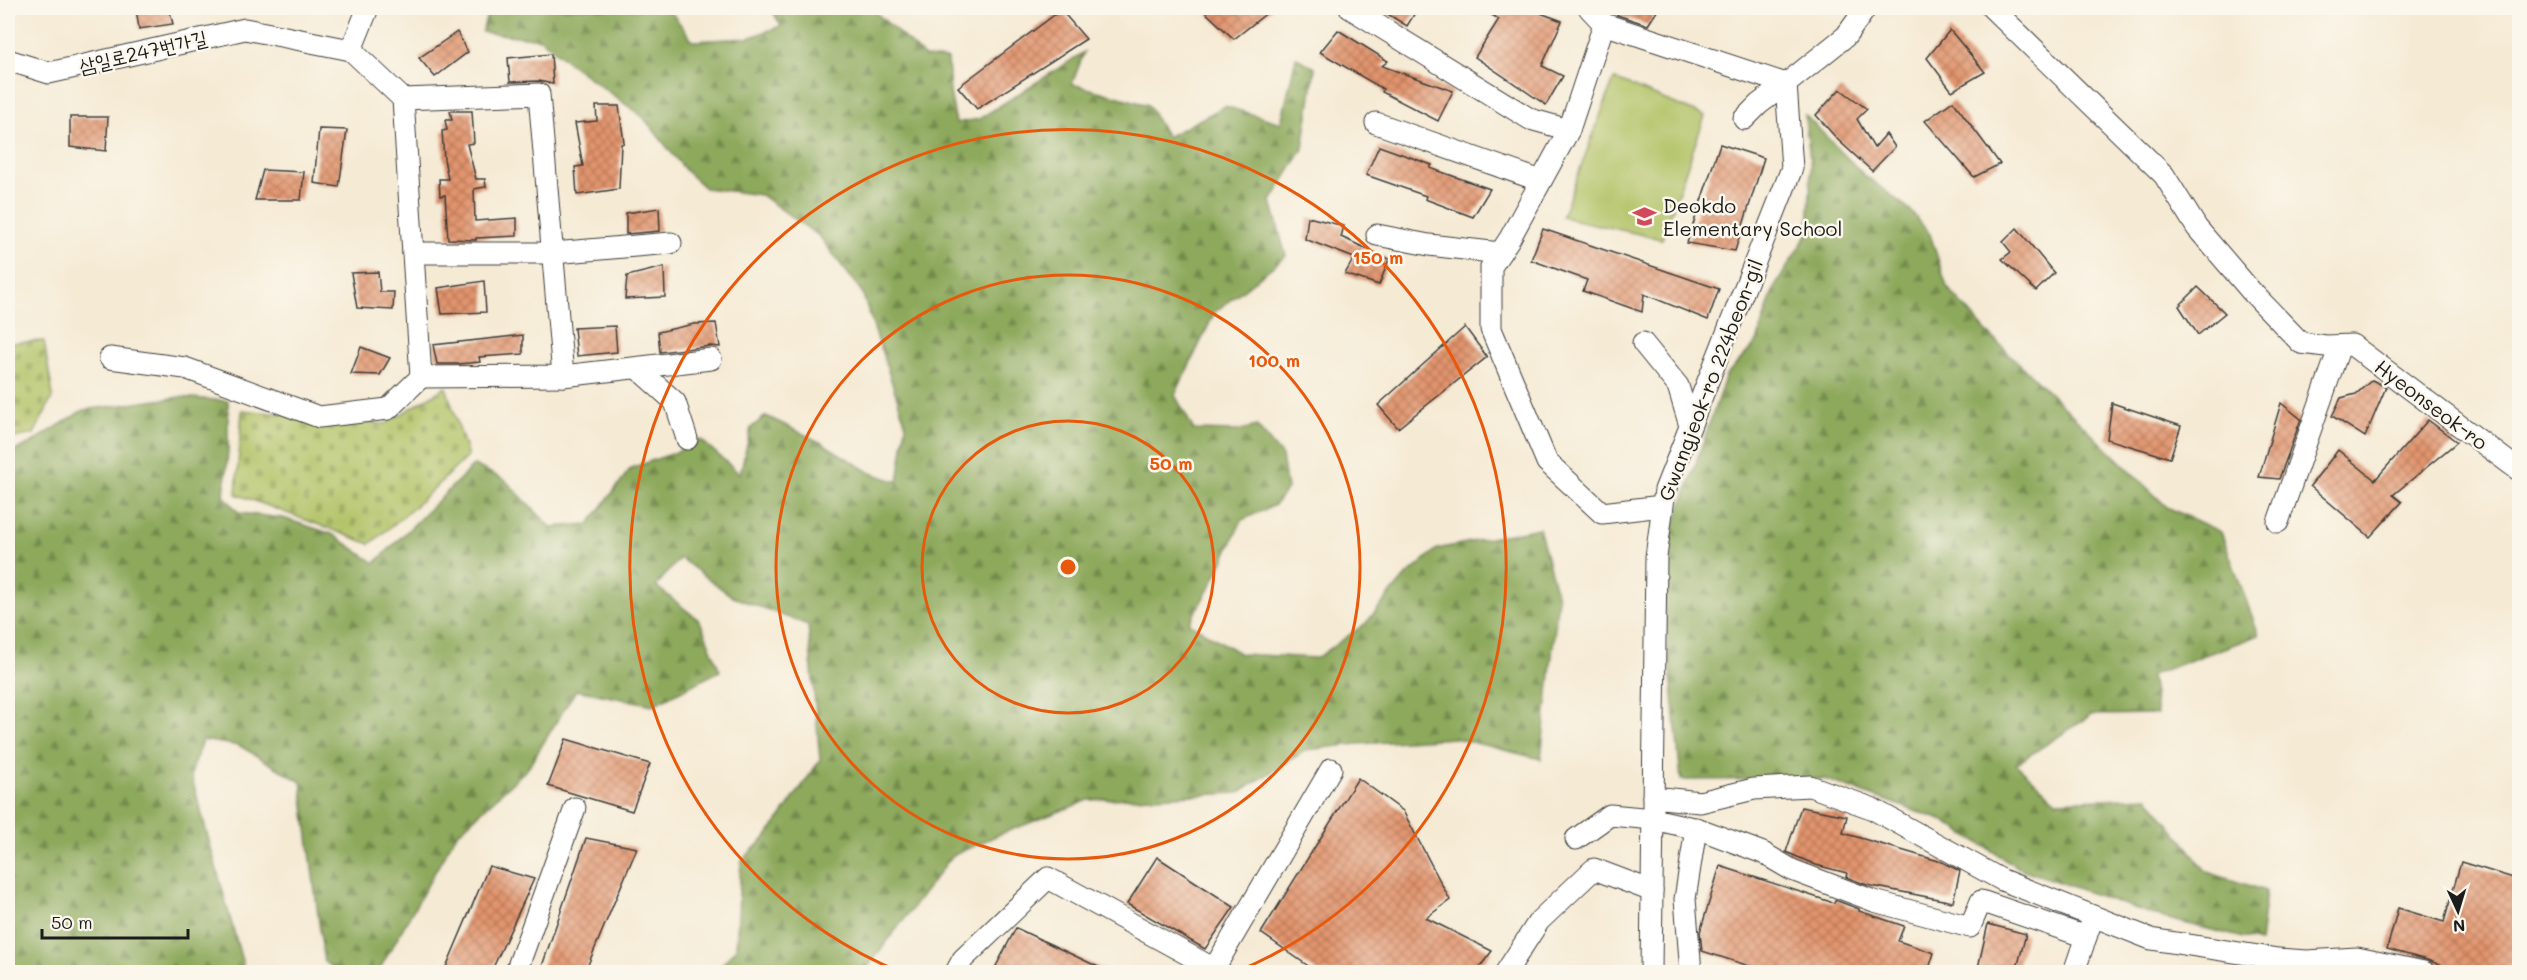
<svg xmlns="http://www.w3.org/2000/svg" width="2527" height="980" font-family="Mali,'Poor Story',sans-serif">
	<defs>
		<pattern id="forest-firs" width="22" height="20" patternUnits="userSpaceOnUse" patternTransform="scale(1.5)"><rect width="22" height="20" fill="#8da95c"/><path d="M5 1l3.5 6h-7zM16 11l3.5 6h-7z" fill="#72894b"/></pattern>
		<pattern id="cemetery-stones" width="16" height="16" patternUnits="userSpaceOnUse" patternTransform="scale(1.5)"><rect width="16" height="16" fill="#b2c367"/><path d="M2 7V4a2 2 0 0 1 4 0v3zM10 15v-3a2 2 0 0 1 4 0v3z" fill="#98a759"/></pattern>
		<pattern id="building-cross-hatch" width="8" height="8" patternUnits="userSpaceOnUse" patternTransform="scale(1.5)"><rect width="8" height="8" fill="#e2946d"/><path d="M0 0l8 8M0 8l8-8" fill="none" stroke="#b67859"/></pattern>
	</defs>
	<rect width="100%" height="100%" fill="#fbf7ec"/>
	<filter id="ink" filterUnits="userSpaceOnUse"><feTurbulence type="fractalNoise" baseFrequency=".0167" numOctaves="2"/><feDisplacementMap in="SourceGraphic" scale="12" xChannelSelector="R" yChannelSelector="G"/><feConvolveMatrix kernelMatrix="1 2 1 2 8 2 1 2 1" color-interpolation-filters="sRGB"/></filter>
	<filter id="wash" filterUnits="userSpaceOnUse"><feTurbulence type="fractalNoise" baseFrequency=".008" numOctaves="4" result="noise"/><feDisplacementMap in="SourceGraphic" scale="24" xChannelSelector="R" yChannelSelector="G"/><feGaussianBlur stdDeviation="1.35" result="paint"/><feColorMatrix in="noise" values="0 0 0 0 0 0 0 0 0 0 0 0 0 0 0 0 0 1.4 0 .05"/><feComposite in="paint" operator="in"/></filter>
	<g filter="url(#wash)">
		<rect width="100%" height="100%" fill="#f5ead4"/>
		<!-- forest -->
		<g fill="url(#forest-firs)" stroke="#54623c" stroke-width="1.5">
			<polygon points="489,8 668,8 693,41 748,38 781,26 771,8 871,8 925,57 948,59 950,92 956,123 979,119 1084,52 1072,84 1148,105 1167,137 1225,106 1281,123 1296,57 1315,68 1303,149 1271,201 1286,256 1215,312 1175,395 1194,430 1236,431 1257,426 1282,456 1287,489 1275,505 1242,520 1214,580 1189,623 1241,654 1317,658 1366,623 1404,578 1437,549 1539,528 1558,598 1541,759 1455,738 1357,744 1306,750 1238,793 1089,800 998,835 952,856 864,972 715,972 736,949 741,861 768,835 820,760 808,625 733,597 680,558 656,586 700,621 720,671 653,705 576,690 528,768 456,835 378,972 341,972 324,962 301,782 240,746 202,740 191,775 245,972 8,972 8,454 33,442 83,410 180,397 228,401 228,451 224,496 239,513 283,518 332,534 375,563 474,465 505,480 551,527 589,524 631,468 674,453 701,440 740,474 751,428 766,416 822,443 871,473 898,482 906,425 862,292 820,237 761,195 705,188 686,171 643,117 569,63 541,39 482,32"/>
			<polygon points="1805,115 1862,173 1908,208 1930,234 1947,287 1986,331 2167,507 2221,532 2259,635 2151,675 2157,714 2091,715 2016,764 2056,801 2148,797 2207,872 2266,891 2260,942 2160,917 2021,869 1944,821 1824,779 1681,780 1664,603 1664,556 1726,375 1757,342 1773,290 1808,233 1811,169"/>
		</g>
		<!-- cemetery -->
		<g fill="url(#cemetery-stones)" stroke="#677042" stroke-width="1.5">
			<polygon points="44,341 53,396 34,434 8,439 8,343"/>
			<polygon points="446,387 468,456 411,510 370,544 236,494 242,410 385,424"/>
		</g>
		<!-- park -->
		<polygon fill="#b2c367" stroke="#677042" stroke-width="1.5" points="1614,79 1705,116 1662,239 1562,217"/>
		<g id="blocks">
			<!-- building -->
			<g fill="url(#building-cross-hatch)">
				<polygon points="136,8 169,8 173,24 139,29"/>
				<polygon points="1201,8 1273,8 1234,39"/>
				<polygon points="1378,8 1418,8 1407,26"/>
				<polygon points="1479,8 1527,8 1562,21 1542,66 1563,76 1546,105 1475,57 1499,19"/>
				<polygon points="1621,8 1659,8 1648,25 1617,15"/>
				<polygon points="1061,10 1086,39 977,109 958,87"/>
				<polygon points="1338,30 1388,61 1382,66 1453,91 1438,121 1382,92 1383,89 1320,52"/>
				<polygon points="1950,30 1985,72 1952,91 1927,58"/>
				<polygon points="457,32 468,52 435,77 419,58"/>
				<polygon points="551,54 553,84 539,81 510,82 508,58"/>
				<polygon points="1840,89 1867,109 1857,119 1874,148 1886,134 1895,147 1872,171 1838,140 1816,115"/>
				<polygon points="1953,101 2000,164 1974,177 1925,121"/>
				<polygon points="596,106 619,106 624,143 621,144 619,189 577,195 575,167 583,166 575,123 597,121"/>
				<polygon points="450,111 472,111 474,143 467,144 476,179 485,179 486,187 474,189 475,221 517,218 517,236 476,238 476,240 448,239 445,195 440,196 439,179 448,179 444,159 442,131 447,130 445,120 452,120"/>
				<polygon points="70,117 108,117 106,151 70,147"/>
				<polygon points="319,129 347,130 339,187 314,183"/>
				<polygon points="1720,144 1764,158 1735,251 1687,243"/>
				<polygon points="1379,146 1432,165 1430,168 1490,189 1473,217 1425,199 1426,196 1366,175"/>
				<polygon points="263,170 304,172 301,200 255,200"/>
				<polygon points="659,208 660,231 626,234 626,213"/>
				<polygon points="1308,217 1344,226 1341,237 1389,259 1379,285 1345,274 1354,258 1305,239"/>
				<polygon points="2017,228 2054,273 2036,291 2002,259 2011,252 2003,242"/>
				<polygon points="1543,229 1719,289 1708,320 1644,294 1642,312 1583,291 1587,280 1531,260"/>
				<polygon points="664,267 665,297 625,299 627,276"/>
				<polygon points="378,272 380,292 394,292 393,310 357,308 351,273"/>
				<polygon points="484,281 486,312 442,314 438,288"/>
				<polygon points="2198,287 2225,313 2198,335 2179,306"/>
				<polygon points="716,323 720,347 710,346 660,352 658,332 694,324"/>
				<polygon points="615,326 617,352 577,356 574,328"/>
				<polygon points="1465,327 1487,357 1398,428 1378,405"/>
				<polygon points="523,335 523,354 479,357 480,362 458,364 437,364 433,345"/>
				<polygon points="361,347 390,358 380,375 351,374"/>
				<polygon points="2372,380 2386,387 2365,437 2332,416 2341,398 2356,394"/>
				<polygon points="2112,403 2181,426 2170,458 2107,439"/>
				<polygon points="2281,403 2301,419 2279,479 2259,477"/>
				<polygon points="2428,420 2457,442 2393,495 2402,502 2370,537 2310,486 2338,450 2375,480"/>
				<polygon points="566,739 650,764 632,811 548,786"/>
				<polygon points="1358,778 1403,811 1450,900 1426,918 1492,951 1476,972 1317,972 1261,933"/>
				<polygon points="1801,807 1847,816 1843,833 1942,862 1960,871 1953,902 1867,885 1846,877 1847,873 1816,865 1786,852"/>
				<polygon points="586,838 637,848 585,972 540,972"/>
				<polygon points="1157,857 1234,907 1205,949 1127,904"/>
				<polygon points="2461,862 2520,880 2520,972 2460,972 2427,960 2387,949 2398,908 2444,922"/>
				<polygon points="489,866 534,879 491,972 444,972"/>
				<polygon points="1720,866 1834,903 1835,900 1859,909 1859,911 1904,926 1898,941 1934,953 1928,972 1768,972 1702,951 1700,932"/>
				<polygon points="1988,924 2026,934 2016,972 1977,972"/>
				<polygon points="1016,928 1109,972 993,972"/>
			</g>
		</g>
	</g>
	<g filter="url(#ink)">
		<use href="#blocks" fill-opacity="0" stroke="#3d3b38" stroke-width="1.5"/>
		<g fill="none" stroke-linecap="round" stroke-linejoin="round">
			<defs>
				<g id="minor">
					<polyline points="368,8 351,50 403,99 421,377 563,376 711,359"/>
					<polyline points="1350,8 1530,119 1569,130 1604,24"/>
					<polyline points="1589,8 1604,24 1786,84"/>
					<polyline points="1992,8 2164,175 2197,228 2251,291 2301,343 2326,346 2352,345 2520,471"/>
					<polyline points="8,60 49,73 245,29 351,50"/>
					<polyline points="403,99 539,94 563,376"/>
					<polyline points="1744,119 1759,104 1786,84"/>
					<polyline points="1376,123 1541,181"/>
					<polyline points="1569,130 1510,238 1491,267 1491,329 1547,462 1602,513 1662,506"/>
					<polyline points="1377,235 1429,245 1500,253"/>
					<polyline points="413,253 553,253 671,243"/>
					<polyline points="1643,343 1678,386 1690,426"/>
					<polyline points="110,358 185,368 319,417 388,409 421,377"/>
					<polyline points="637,368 675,402 687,439"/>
					<polyline points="2278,522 2340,346"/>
					<polyline points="1653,797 1700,802 1754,789 1810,786 1871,808 2002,880 2151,939 2278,959 2307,961 2357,958 2424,972"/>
					<polyline points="1576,839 1610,815 1653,819 1702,830 1763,853 1792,870 1874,901 1970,927 1981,901 2086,937"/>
					<polyline points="516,972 575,808"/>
					<polyline points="956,972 963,959 1048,878 1220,972"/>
					<polyline points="1212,972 1331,769"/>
					<polyline points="1506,972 1539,921 1594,869 1652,891"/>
					<polyline points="1651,972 1656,557 1665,490 1792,168 1786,84 1846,36 1866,8"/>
					<polyline points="1691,972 1685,899 1696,828"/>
					<polyline points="2074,972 2090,925"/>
				</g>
			</defs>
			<!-- minor casing -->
			<use href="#minor" stroke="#3d3b38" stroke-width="23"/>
			<!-- minor -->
			<use href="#minor" stroke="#fff" stroke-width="21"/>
		</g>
	</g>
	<!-- distance rings -->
	<g fill="none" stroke="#e8590c" stroke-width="3">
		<circle cx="1068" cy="567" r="146"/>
		<circle cx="1068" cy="567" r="292"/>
		<path d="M900 972A438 438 0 1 1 1236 972"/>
	</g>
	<!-- icons -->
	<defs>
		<symbol id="school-bare" viewBox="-9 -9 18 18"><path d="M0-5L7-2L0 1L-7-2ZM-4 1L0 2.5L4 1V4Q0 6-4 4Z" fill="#d1495b" stroke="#fbf7ec" stroke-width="2.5" paint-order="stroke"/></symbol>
	</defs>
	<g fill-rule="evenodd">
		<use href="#school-bare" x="1628" y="200" width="33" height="33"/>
	</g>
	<g text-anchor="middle" stroke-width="5" stroke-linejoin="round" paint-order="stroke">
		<!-- street labels -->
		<g font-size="20" fill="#1c1c1c" stroke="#fbf7ec">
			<text transform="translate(143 52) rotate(-13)" y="7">삼일로247번가길</text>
			<text transform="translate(1711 380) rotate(-69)" y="7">Gwangjeok-ro 224beon-gil</text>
			<text transform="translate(2431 405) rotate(37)" y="7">Hyeonseok-ro</text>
		</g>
		<!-- poi labels -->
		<g font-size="20" fill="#1c1c1c" stroke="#fbf7ec" text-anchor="start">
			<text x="1663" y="213">Deokdo<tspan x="1663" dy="23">Elementary School</tspan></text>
		</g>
	</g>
	<circle cx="1068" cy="567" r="9" fill="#e8590c" stroke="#fbf7ec" stroke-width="3"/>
	<g font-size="18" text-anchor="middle" font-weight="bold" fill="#e8590c" stroke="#fbf7ec" stroke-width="5" stroke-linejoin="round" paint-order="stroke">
		<text x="1378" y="264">150 m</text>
		<text x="1274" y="367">100 m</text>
		<text x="1171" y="470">50 m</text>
	</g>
	<!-- margin -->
	<rect width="2527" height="980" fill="none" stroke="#fbf7ec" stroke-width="30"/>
	<!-- north arrow -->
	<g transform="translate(2458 911) rotate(176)" stroke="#fbf7ec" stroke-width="4.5" paint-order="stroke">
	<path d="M0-4.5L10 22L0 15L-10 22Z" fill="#1c1c1c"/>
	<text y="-9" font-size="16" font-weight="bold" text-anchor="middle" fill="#1c1c1c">N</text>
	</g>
	<!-- scale -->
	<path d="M42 929v9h146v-9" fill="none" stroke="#1c1c1c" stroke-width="3"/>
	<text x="51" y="929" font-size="18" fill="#1c1c1c" stroke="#fbf7ec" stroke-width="4.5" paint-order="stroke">50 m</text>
</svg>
